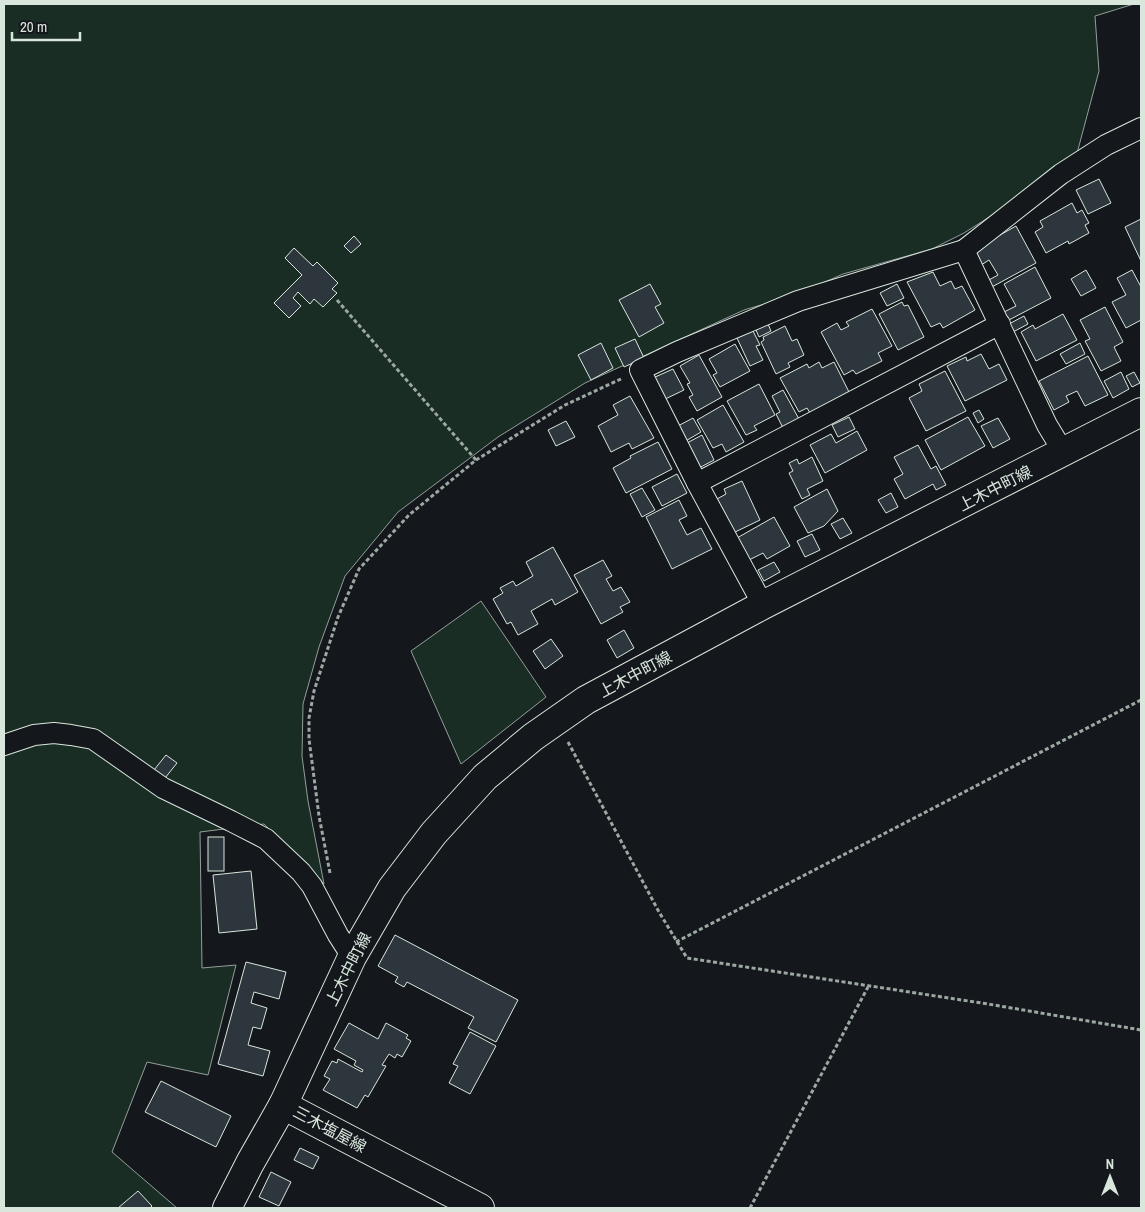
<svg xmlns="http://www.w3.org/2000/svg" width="1145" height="1212" font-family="'Archivo Narrow','Noto Sans JP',sans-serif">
	<rect width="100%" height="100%" fill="#14181c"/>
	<!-- green -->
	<g fill="#1a2d24" stroke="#939e99">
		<polygon points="4,4 1134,4 1095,16 1099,71 1076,157 1013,202 964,233 932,249 843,274 798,294 744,310 585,383 498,437 398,512 345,576 319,647 303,704 302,756 308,801 324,884 264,824 200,832 202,968 236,965 208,1075 147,1062 112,1152 177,1208 4,1208"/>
		<polygon points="481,601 546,697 461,764 411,651"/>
	</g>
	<!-- building -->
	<g fill="#2c363c" stroke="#d8e6dc">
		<polygon points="1099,179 1111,203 1088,214 1076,190"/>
		<polygon points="1072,203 1077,213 1082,210 1089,223 1085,225 1089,233 1069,244 1068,241 1046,253 1035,232 1043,227 1040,221"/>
		<polygon points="1141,219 1141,261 1125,227"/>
		<polygon points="1016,226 1036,263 990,288 987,281 998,275 989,260 978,267 970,252"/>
		<polygon points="354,236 361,244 351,253 344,246"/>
		<polygon points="294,248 313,266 317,262 338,283 332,289 337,293 323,307 314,299 310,304 298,292 293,298 301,306 289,318 274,303 302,275 285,258"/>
		<polygon points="1035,267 1051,298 1007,321 1002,313 1016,306 1004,284"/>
		<polygon points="1086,270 1096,288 1081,296 1071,279"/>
		<polygon points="1132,270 1141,287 1141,320 1126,328 1112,302 1126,295 1117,278"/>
		<polygon points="933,272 940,286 951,281 955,289 962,286 975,310 943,328 940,323 931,327 907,282"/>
		<polygon points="650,284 661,304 655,307 664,323 639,337 619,300"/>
		<polygon points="897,284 904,298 887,306 880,293"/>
		<polygon points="902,302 904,306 908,305 924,337 898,350 879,314"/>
		<polygon points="1105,307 1123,342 1114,347 1121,361 1101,371 1085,341 1090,339 1080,320"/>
		<polygon points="872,309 892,346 878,353 882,361 856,374 853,370 844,375 821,332 837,323 841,330 849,326 846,322"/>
		<polygon points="1063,314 1077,340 1036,361 1021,332 1033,325 1035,329"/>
		<polygon points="1024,316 1028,324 1013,332 1009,324"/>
		<polygon points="768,324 771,331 759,337 756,330"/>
		<polygon points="785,326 792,341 797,339 804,355 788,363 790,367 776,374 761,342 764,340 763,337"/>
		<polygon points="753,331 760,345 756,346 763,360 750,366 737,338"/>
		<polygon points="635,339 644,358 624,367 615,348"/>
		<polygon points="601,343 613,368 591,380 578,355"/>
		<polygon points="1080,343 1085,354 1066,364 1060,354"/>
		<polygon points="735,344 750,371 720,387 713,375 717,373 709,359"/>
		<polygon points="981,354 989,369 999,364 1007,380 965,401 947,366 966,357 967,361"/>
		<polygon points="699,355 722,397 697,411 689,397 693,395 687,384 690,383 680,366"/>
		<polygon points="1088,356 1108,395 1085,406 1077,391 1066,396 1069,402 1054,410 1039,381"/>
		<polygon points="819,362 822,368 834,362 849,392 810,413 807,408 799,412 780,378 807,364 809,368"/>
		<polygon points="673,369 684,390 661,401 653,378"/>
		<polygon points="945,371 966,411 926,431 909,398 922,391 919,384"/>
		<polygon points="1121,372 1129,389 1113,398 1104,381"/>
		<polygon points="1134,372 1140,383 1132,387 1126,376"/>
		<polygon points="759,384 775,415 754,426 757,430 746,435 727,401"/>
		<polygon points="783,390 799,419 783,428 776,414 780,412 772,396"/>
		<polygon points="630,396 654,438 632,449 629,443 611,452 598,426 618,415 613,405"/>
		<polygon points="723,405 744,442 726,452 722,444 713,448 697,420"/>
		<polygon points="979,410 984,419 978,423 973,413"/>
		<polygon points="849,417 855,429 838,437 832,425"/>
		<polygon points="968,417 985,446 941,470 925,440"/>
		<polygon points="693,418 701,432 684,442 676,427"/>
		<polygon points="998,418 1010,439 993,448 981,426"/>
		<polygon points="566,421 575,437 556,446 548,430"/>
		<polygon points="857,431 867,450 825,473 810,445 831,434 836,443"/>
		<polygon points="702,435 714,460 699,468 687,443"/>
		<polygon points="658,442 672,469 626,493 613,468 631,458 630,456"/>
		<polygon points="918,445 931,469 936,466 946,485 936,490 933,484 905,499 894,479 903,474 894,457"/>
		<polygon points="812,457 823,481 807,489 810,495 802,499 789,473 793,471 789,463 797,459 799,464"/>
		<polygon points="677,474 687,493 662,506 652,487"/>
		<polygon points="742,481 760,520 733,533 717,499 726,494 724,489"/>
		<polygon points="642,488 655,510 642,517 630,494"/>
		<polygon points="827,489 838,511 824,526 808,533 794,507"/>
		<polygon points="891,493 898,507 886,513 878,500"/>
		<polygon points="679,500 687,516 679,520 687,535 701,528 712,549 672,569 646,517"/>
		<polygon points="774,517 790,546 767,559 763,553 749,560 737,538"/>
		<polygon points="843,518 852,533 840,539 831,524"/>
		<polygon points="812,534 820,550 805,557 797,541"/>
		<polygon points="553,547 578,592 555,605 552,599 531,611 538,624 518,635 511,622 507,624 493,599 503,593 500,588 513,581 516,586 533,576 526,562"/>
		<polygon points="603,560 612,576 606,579 613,591 621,587 630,602 620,607 623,612 601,624 574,575"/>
		<polygon points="774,562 780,572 764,581 758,570"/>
		<polygon points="624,630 634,648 617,658 607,640"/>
		<polygon points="551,639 563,656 545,669 533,651"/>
		<polygon points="166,755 177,763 165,778 154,770"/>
		<rect x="208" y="837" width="16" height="34"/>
		<polygon points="251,871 257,929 219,933 213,875"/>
		<polygon points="395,935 518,1000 496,1042 468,1028 474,1017 407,982 404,987 395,982 398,977 378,966"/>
		<polygon points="246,962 286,972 279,999 254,992 251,1003 267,1008 261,1029 253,1027 248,1045 270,1051 263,1076 218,1064"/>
		<polygon points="349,1023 378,1039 386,1023 408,1035 406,1038 411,1041 402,1057 397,1054 395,1058 389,1054 382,1065 386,1066 368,1097 365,1095 357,1108 323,1090 330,1079 324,1076 332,1061 337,1063 338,1059 362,1072 363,1070 354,1065 356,1061 334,1049"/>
		<polygon points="470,1032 496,1046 470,1094 449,1083 458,1066 453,1064"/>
		<polygon points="161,1081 231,1116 216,1147 145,1112"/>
		<polygon points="300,1148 319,1157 313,1169 294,1160"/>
		<polygon points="271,1172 291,1182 279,1206 259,1197"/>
		<polygon points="138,1191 152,1206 150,1208 118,1208"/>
	</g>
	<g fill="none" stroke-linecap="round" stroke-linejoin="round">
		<defs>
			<g id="minor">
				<polyline points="964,250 1047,425 1064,453"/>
				<polyline points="697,483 1000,324"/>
				<polyline points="763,605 697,483 640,370 677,352 798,301 964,250 1061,174 1106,145 1141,128"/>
				<polyline points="4,745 34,735 54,733 71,735 93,739 163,788 231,821 266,839 301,872 312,886 338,935 352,957"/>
			</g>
			<g id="secondary">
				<polyline points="283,1105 352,957 392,888 434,833 485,777 533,737 586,700 627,678 763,605 1141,412"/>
				<polyline points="227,1208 250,1163 283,1105 480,1208"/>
			</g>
		</defs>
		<!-- minor casing -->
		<use href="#minor" stroke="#d8e6dc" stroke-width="22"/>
		<!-- secondary casing -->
		<use href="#secondary" stroke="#d8e6dc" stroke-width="30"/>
		<!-- path -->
		<g stroke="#9da8a2" stroke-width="3" stroke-dasharray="4 2.5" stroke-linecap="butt">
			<polyline points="337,300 476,460"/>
			<polyline points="568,742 659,912 687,958 988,1004 1141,1030"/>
			<polyline points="330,873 319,816 309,739 309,718 314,691 338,617 359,569 409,515 476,460 565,405 621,379"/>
			<polyline points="676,942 1141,700"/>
			<polyline points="750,1208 868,987"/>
		</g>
		<!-- minor -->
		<use href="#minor" stroke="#14181c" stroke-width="20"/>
		<!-- secondary -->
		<use href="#secondary" stroke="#14181c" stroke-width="28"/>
	</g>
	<g text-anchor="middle" stroke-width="4" stroke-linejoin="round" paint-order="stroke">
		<!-- street labels -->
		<g font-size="16" fill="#d8e6dc" stroke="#14181c">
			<text transform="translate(995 488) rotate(-27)" y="6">上木中町線</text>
			<text transform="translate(635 674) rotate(-28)" y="6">上木中町線</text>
			<text transform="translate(348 969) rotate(-63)" y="6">上木中町線</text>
			<text transform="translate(330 1129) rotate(28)" y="6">三木塩屋線</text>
		</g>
	</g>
	<!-- border -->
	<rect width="1145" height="1212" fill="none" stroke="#d8e6dc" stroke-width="10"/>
	<!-- north arrow -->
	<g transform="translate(1110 1177)" stroke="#14181c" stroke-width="4" paint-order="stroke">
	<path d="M0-4L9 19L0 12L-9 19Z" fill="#d8e6dc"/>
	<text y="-8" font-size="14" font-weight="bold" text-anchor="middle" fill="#d8e6dc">N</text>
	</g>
	<!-- scale -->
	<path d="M12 32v8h68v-8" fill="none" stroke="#d8e6dc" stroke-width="2.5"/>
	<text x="20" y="32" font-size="15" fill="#d8e6dc" stroke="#14181c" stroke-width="4" paint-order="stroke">20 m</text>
</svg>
